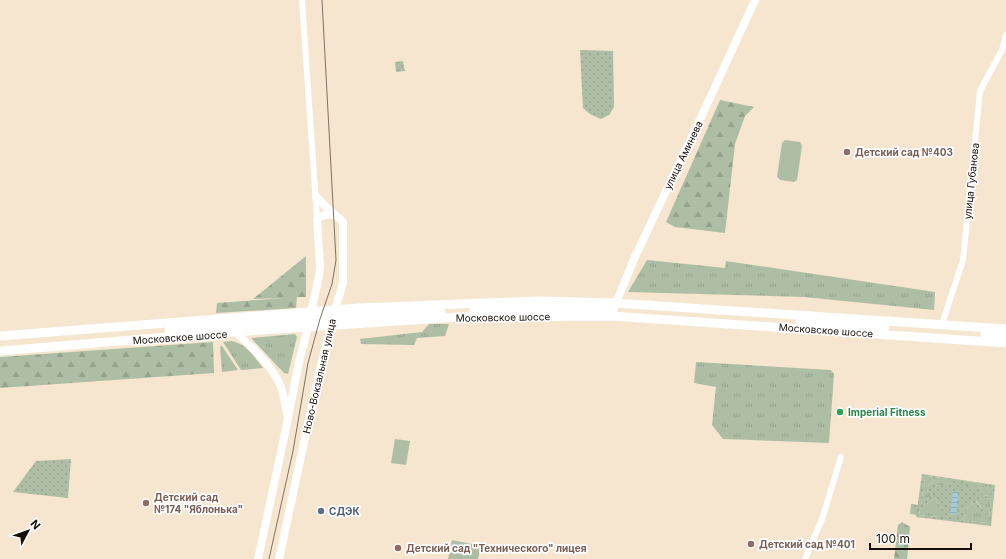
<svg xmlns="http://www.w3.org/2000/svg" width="1006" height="559" font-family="Inter,sans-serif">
	<defs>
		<pattern id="grass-tufts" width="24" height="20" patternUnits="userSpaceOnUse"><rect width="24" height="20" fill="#aebea4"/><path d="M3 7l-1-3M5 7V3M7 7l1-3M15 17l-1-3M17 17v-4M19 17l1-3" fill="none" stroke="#95a28c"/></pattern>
		<pattern id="forest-firs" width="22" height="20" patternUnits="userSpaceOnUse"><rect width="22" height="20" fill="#aebea4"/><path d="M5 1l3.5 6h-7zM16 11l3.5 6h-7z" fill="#95a28c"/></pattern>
		<pattern id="park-dots" width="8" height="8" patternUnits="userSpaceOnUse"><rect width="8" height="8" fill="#aebea4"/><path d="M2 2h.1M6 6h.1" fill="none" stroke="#95a28c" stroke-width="1.8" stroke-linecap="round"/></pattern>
		<pattern id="water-rules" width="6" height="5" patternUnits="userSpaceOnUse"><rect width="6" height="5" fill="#a4cbdc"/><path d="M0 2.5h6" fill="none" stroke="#8cadbb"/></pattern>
	</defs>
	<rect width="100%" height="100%" fill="#f6e5cf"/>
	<!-- grass -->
	<g fill="url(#grass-tufts)">
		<polygon points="647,260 725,268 726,261 935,292 934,310 804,297 628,292"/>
		<polygon points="429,324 449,324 445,336 417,338 414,345 361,344 360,339 422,332"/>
		<polygon points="295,334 297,337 288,374 284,373 252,339 252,338"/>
		<path d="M231,341C246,343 254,357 263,368L241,370L223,342Z"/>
		<polygon points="222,346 238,370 222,372 220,347"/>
		<polygon points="696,362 831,370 834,374 829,443 723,439 712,425 716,387 694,383"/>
		<polygon points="925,476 933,477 932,482 927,487 924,486"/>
		<polygon points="935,477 948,479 948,483 943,486 934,485"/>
		<polygon points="965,481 979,483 978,491 967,489 964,485"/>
		<polygon points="982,483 988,484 987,490 990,491 989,496 983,495 981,490"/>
		<polygon points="923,490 927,490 932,495 921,504"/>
		<polygon points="935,498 942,509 941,516 938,517 919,515 920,509"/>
		<polygon points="982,498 991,499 989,519 976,500"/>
		<polygon points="973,503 989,523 965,521 962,519 966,514 966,509"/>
		<polygon points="911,504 918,505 917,515 910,514"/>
	</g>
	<!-- forest -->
	<g fill="url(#forest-firs)">
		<polygon points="720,100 754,107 745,116 735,144 725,233 675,227 666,222"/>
		<polygon points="306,256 306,297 297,297 296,308 216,313 217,303 283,298 253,299"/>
		<polygon points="213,342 214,373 0,388 0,357"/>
		<polygon points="902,522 910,527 907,559 894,559 898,525"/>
	</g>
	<!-- park -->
	<g fill="url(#park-dots)" fill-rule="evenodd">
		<polygon points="580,50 613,51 614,107 609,115 601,119 590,114 583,108"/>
		<polygon points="403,61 405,71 396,72 395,62"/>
		<polygon points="71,459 68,498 13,492 36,461"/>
		<path d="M922,474L995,485L991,526L916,517ZM925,476L933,477L932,482L927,487L924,486ZM935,477L948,479V483L943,486L934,485ZM965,481L979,483L978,490L967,489L964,485ZM982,483L988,484L987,491H990L989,496L983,495L981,490ZM923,490H927L932,495L921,504ZM935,498L942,509L940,511L941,515L938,517L919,515L920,509ZM982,498L991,499L989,518L976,501ZM973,503L988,523L965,521L962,519L966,514V509Z"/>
	</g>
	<!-- pitch -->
	<g fill="#aebea4">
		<polygon points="785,140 800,142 802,146 797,180 794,182 780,180 777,177 782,143"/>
		<polygon points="395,439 410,441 406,465 391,463"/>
		<polygon points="452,540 481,546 478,559 448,559"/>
	</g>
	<!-- water -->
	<polygon fill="url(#water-rules)" points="953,491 958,492 956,515 950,514"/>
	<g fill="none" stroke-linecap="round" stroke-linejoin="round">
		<!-- street -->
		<g stroke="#fff" stroke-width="6">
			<polyline points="302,0 317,219"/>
			<polyline points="942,324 963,260 980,91 1002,50 1006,35"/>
			<polyline points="805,559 822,519 841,457"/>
		</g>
		<!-- secondary -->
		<g stroke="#fff" stroke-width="8">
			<polyline points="316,196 325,206 335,215"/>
			<polyline points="614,308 634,259 710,98 755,0"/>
			<path d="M311,312L319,276L320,266L317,219C326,212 336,213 343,222V283L335,310"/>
			<path d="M236,332C253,349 272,365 281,387C284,396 285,405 287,414"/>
			<polyline points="258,559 285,433 299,362 308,327"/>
			<polyline points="279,559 318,377 331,326"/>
		</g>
		<!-- primary -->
		<g stroke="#fff" stroke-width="9">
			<polyline points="474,311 551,309 613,310"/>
			<polyline points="800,322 885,327"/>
			<polyline points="169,330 333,318 441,312"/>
			<polyline points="985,334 1006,335"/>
			<polyline points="0,336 359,308 538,301 615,303 1006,329"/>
			<polyline points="0,351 216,333 459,317 611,316 1006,343"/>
		</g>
		<!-- tram -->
		<polyline stroke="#7e7265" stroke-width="1" points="269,559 293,451 308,363 320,319 332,284 336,260 322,0"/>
	</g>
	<!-- markers -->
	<g fill="#8d6e63" stroke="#fff" stroke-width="1.5">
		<circle cx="847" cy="152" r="4"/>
		<circle cx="146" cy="503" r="4"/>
		<circle cx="751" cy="544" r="4"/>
		<circle cx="398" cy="548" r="4"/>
	</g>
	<circle fill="#2e9e5b" stroke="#fff" stroke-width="1.5" cx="840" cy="412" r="4"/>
	<circle fill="#5c6f8a" stroke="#fff" stroke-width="1.5" cx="321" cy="511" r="4"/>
	<g text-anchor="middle" stroke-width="3.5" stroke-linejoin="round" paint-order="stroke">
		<!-- education labels -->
		<g font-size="10" font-weight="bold" fill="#785e54" stroke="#fff" text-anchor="start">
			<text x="855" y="156">Детский сад №403</text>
			<text x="154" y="501">Детский сад<tspan x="154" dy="12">№174 "Яблонька"</tspan></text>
			<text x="759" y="548">Детский сад №401</text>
			<text x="406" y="552">Детский сад "Технического" лицея</text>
		</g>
		<!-- street labels -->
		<g font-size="10" fill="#150f08" stroke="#fff">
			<text transform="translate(683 155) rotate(-64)" y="4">улица Аминева</text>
			<text transform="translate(971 181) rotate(-84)" y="4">улица Губанова</text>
			<text transform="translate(503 317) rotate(-1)" y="4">Московское шоссе</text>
			<text transform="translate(826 330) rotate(4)" y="4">Московское шоссе</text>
			<text transform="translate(180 337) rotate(-4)" y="4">Московское шоссе</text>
			<text transform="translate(319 376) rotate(-77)" y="4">Ново-Вокзальная улица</text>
		</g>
		<!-- leisure labels -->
		<g font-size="10" font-weight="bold" fill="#27864d" stroke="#fff" text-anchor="start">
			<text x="848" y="416">Imperial Fitness</text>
		</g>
		<!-- service labels -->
		<g font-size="10" font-weight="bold" fill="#4e5e75" stroke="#fff" text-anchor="start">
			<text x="329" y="515">СДЭК</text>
		</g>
	</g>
	<!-- north arrow -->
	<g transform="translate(28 531) rotate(49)" stroke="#ffffff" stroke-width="3" paint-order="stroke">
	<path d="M0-3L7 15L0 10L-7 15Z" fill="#150f08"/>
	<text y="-6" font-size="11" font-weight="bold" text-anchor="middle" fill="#150f08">N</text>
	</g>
	<!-- scale -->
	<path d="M870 543v6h101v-6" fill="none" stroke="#150f08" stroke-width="2"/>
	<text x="876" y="543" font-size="12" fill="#150f08" stroke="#ffffff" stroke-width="3" paint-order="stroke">100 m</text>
</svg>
